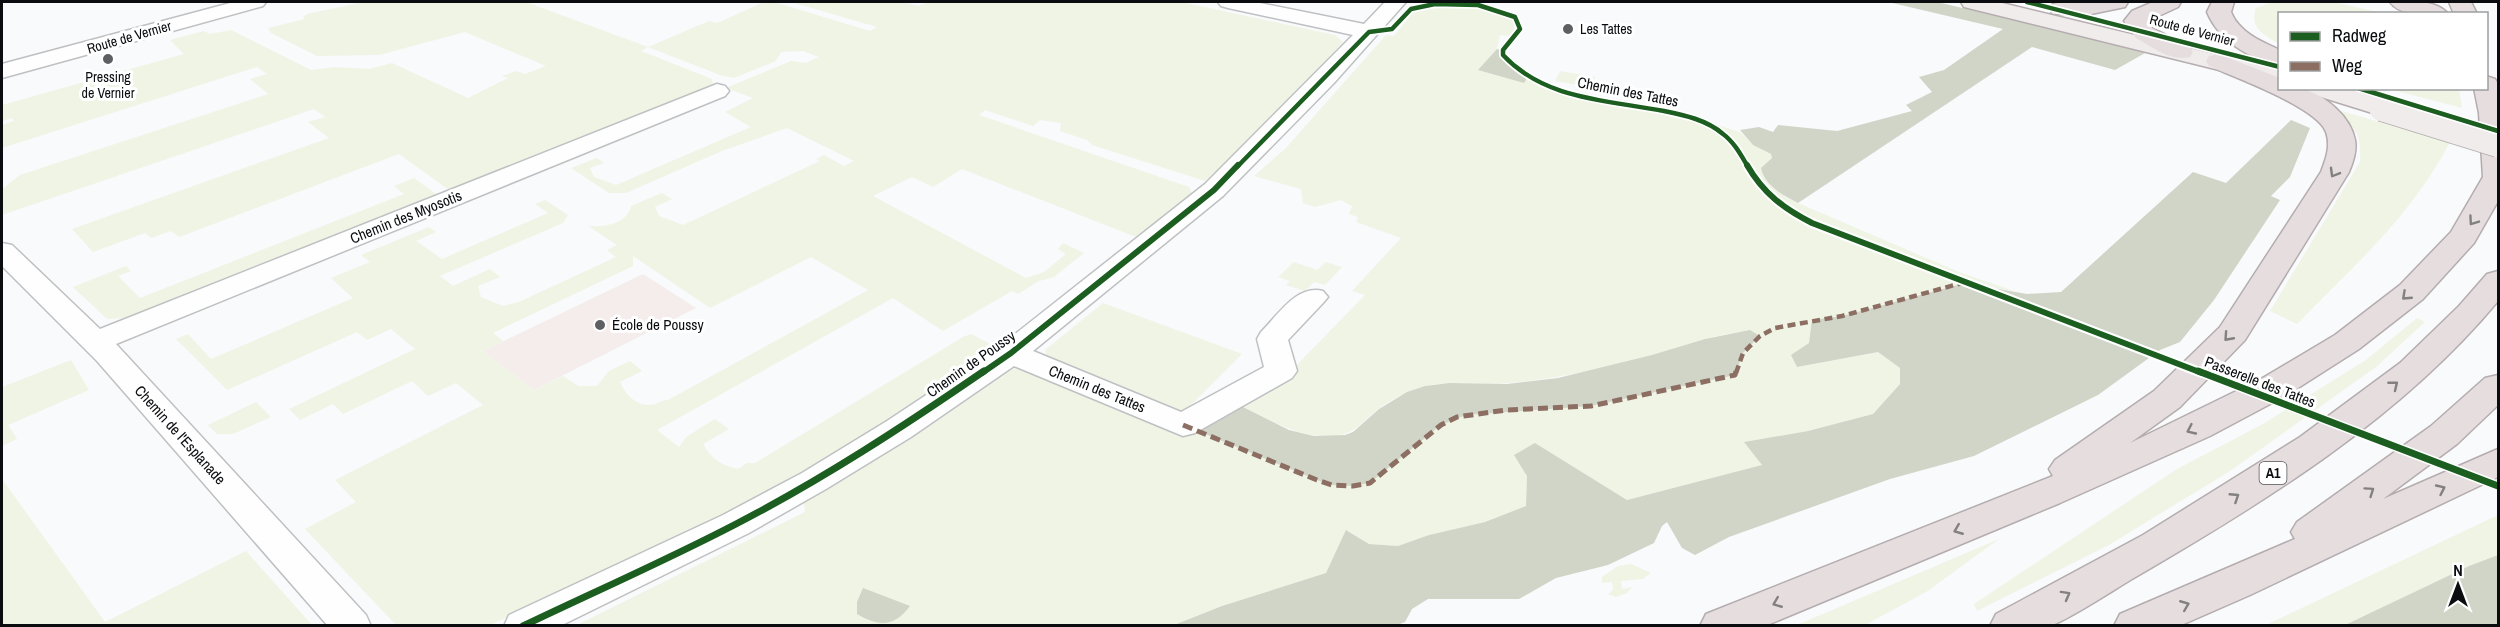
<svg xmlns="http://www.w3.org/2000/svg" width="2500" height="627" font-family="'Archivo Narrow',sans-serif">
	<rect width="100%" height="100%" fill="#f8fafc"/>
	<!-- education -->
	<polygon fill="#f5edec" points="643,274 696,308 534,390 483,351"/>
	<!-- green -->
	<g fill="#eff4e5" fill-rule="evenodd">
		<path d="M364,2H526L648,47L709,21L717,23L764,2H774L870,31L877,27L791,2H901L919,6L928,2H1181L1335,35L1343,42L1252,139L1205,181L1092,145L1087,140L1060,131L1061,123L1040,120L1033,126L985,110L979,115L1189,187L1192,193L1136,237L962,169L933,187L912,177L873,196L1026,278L1044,272L1066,254L1058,249L1063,243L1084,253L1054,277L1039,281L1018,294L1012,291L943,331L893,298L657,430L679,447L686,437L715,419L729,429L703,444C713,460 721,465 738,469L747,463H755L963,337L971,334L996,347L840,450L706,526L490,625H396L305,529L356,502L335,480L483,405L456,383L428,396L412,381L343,414L333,404L300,420L289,409L415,349L391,329L367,340L357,332L227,390L176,339L188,334L211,359L353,298L331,278L370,262L361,255L429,227L436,232L416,241L442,259L548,213L535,204L545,200L568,215L563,223L440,276L453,286L490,269L500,277L478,286L481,297L503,306L519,302L616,257L607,250L617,245L588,226C603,227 627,225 631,206L662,193L672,199L655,207L659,216L683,225L820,161L816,159L824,155L844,166L854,161L787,128L722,151L626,193H609L571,168L597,158L604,163L590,168L594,177L616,185L751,127L725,112L753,98L726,88L791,61L806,63L819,57L803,51L781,52L776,61L734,78L720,75L648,47L641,51L712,79L713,86L509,169L506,167L449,190L399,154L179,237L171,231L151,238L145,233L93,252L72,229L329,138L308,122L325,117L314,109L2,215V189L20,175L268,94L250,79L267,74L257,67L2,148V125L14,121L12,118L2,121V105L184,54L170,40L204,31L210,34L231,30L311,70L335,67L369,69L392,63L468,98L508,78L502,76L517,71L525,74L546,66L465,32L379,55L317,56L271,33L268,28L305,19L303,17L307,14ZM633,256L710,308L811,257L868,290L668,400C662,400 656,405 650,405C635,405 626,395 620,382L642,371L630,361L609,371L597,386H578L563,376L534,390L483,351L503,341L493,333L633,266Z"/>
		<path d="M2273,2H2334L2382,13L2280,14L2279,44C2264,35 2249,28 2256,8Z"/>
		<path d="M1448,4L1488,8L1514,21V29L1510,36L1500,35L1497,49L1479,70L1524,83L1528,77L1572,94L1680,114L1740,132L1753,145L1771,154L1772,158L1762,168L1785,197L1798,203L1959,272L2014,291L1965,283L1842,316L1813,320L1809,343L1797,367L1878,352L1900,368V384L1873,414L1808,431L1745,442L1763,465L1627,500L1535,443L1527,476L1526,506L1485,522L1429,535L1398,546L1369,544L1347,530L1326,573L1222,606L1174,625L575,626L805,512L804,503L934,421L1009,369L1024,368L1183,425L1317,480L1341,486L1370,483L1441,425L1457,417L1506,410L1601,404L1735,375L1743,353L1760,336C1739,323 1676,349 1651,356C1604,368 1557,379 1508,383C1480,386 1450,379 1422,387C1407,392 1390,400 1378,409C1362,422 1354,435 1332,436C1296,438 1266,417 1235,403L1290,372L1365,295L1352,291L1401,238L1356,222L1358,217L1349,214L1352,206L1341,200L1315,207L1303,203L1301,189L1254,176L1285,149L1386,35L1394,36L1414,11Z"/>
		<polygon points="1560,71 1595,77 1590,87 1555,81"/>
		<polygon points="2389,89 2459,89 2462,108"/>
		<path d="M2334,109L2450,142C2412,215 2354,266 2297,324L2270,311L2360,162C2362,132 2355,128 2334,109Z"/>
		<polygon points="414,178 436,194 125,318 107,319 73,287 126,266 131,271 118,276 140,298 404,194 394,186"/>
		<polygon points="1294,262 1317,270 1326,262 1342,267 1325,285 1314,282 1305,291 1286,285 1290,281 1278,277"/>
		<polygon points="1103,303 1242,354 1180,416 1048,363 1045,350"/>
		<polygon points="2417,318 2425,322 2376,367 2230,471 2109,545 1977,611 1974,604 2177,469 2263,424 2366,360"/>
		<polygon points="71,360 89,390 8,425 17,439 2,446 2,387"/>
		<polygon points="256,402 271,417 233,434 217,434 208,425"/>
		<polygon points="2,479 105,622 246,551 312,625 2,625"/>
		<polygon points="2498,515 2498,555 2469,566 2345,625 2264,626"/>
		<polygon points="1999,539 1926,592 1865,625 1797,625"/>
		<polygon points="1631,564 1651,573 1643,579 1621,581 1622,589 1632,587 1627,593 1616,597 1608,594 1613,590 1612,582 1602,583 1602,577 1618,566"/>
	</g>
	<!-- forest -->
	<g fill="#d0d5c7">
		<path d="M1888,2H1937L2147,52L2115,70L2032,47L1798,203C1784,196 1764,185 1761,168L1772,158L1771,154L1753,145L1740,130L1759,127L1773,132L1778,125L1837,131L1912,111L1906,105L1932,92L1919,77L1944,70L2003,29Z"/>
		<polygon points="1497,49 1503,50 1507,61 1528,77 1524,83 1478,70"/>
		<polygon points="2291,120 2310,128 2290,177 2271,196 2280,200 2214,300 2180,342 2160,350 2098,395 1974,456 1890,479 1729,537 1695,555 1682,548 1667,522 1662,526 1654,543 1608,565 1556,578 1519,599 1428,599 1412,609 1405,622 1397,625 1174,625 1222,606 1326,573 1346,530 1369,544 1398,546 1429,535 1485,522 1526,506 1527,476 1514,455 1535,443 1627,500 1762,465 1744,442 1808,431 1873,414 1900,384 1900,368 1878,352 1797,367 1791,355 1809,343 1812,320 1842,316 1965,283 2027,294 2061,292 2193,172 2226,183"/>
		<polygon points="1750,330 1760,336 1743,353 1735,375 1591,406 1466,415 1441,425 1370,483 1353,486 1332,485 1317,480 1183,425 1235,403 1289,430 1314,436 1345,435 1353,432 1379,409 1407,392 1425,386 1449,383 1507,384 1558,378 1652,355 1705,339"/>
		<polygon points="2498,555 2498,625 2345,625 2469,566"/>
		<path d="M863,588L910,606C895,627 878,627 857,614V602Z"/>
	</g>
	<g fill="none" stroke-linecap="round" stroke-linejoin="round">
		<defs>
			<g id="minor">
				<polygon points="234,2 266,2 263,6 2,78 2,64"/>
				<path d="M1218,2H1255L1364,24L1385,2H1406L1334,83L1223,196L1033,351L1181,412L1264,367L1257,339L1261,332C1278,315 1297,284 1323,291L1328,297L1323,303L1288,340L1297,371L1292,378L1195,433L1183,436L1014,366L911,437L826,489L749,533L560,626H504L509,615L723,515L802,473L887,421L1000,346L1205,184L1353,35L1228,8L1221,6Z"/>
				<polygon points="717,84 725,86 729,91 725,96 116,344 366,615 371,626 328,626 97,361 2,266 2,243 12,245 100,329"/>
			</g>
			<g id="major">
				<polygon points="1961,2 1998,2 2280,70 2280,85 1964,7"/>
				<polygon points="2305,88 2346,88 2391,102 2395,108 2391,114 2382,116 2308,93"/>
			</g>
			<g id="highway">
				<polygon points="2061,2 2128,2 2125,7 2091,14 2053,14 2049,9 2053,4"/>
				<path d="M2153,2H2181L2178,7L2148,21L2152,28L2190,47L2193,52L2190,57C2171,62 2152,47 2136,38L2124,21L2132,11Z"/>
				<path d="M2212,2H2234L2231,12C2239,32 2260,41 2280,50V66C2250,59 2219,41 2207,12Z"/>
				<path d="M2390,2C2406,0 2438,0 2448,14C2431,14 2401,18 2390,2Z"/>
				<polygon points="2449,2 2471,2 2477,14 2454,14"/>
				<path d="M2218,54L2280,78V88C2287,88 2296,87 2303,89C2325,95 2351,117 2355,140C2357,151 2353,162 2349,172L2245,340L2180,407L2130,443L2261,379L2335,335L2400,285L2451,232L2483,177L2479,113L2474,88H2486V76L2495,79L2498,84V201L2474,243L2423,299L2359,349L2287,395L2210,436L2060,503L1765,626H1700L1706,614L2053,476L2049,469L2055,460L2154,391L2220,327L2321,172C2326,159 2331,146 2326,132C2317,107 2234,77 2209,66L2206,61L2209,56Z"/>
				<path d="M2498,271V301C2400,419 2263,503 2132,579C2115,589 2065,622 2049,626C2031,627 2008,626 1990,626L1996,614L2143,535L2300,437L2400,363L2459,306L2487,274Z"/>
				<polygon points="2498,375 2498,405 2457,444 2383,499 2498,449 2498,477 2250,595 2179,626 2114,626 2120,614 2295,539 2291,532 2297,522 2431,426 2485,378"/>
			</g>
		</defs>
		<!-- minor casing -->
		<use href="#minor" stroke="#bec0c2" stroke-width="3"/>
		<!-- major casing -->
		<use href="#major" stroke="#b4acae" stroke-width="3"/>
		<!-- highway casing -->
		<use href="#highway" stroke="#b4acae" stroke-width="3"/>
		<!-- minor -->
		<use href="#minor" fill="#fefeff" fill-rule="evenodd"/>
		<!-- major -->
		<use href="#major" fill="#f0ecec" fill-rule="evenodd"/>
		<!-- highway -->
		<use href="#highway" fill="#e6dede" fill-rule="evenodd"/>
		<defs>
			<polyline id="major-bridge" points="2382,108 2498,144"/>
		</defs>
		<!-- major-bridge casing -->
		<use href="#major-bridge" stroke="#b4acae" stroke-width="28" stroke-linecap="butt"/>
		<!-- major-bridge -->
		<use href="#major-bridge" stroke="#f0ecec" stroke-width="26"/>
		<!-- quiet-far1 -->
		<polyline stroke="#8d6e63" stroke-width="4.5" stroke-dasharray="8 4.5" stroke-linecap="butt" points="1736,373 1743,353 1760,336 1775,328 1842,316 1962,283"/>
		<!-- quiet -->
		<polyline stroke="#8d6e63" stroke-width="5" stroke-dasharray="10 5" stroke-linecap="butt" points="1183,425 1317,480 1332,485 1353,486 1370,483 1441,425 1457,417 1506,410 1591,406 1735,375 1736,371"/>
		<defs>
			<g id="cycleway-far2">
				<polyline points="2027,2 2280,67"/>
				<polyline points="2358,88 2498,131"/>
				<path d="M1237,167L1369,32L1392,29L1411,9L1435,4L1478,5L1515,17L1520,29L1503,50V55C1545,100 1607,100 1664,111C1684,115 1707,120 1723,134C1734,142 1741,155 1748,167"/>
			</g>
			<g id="cycleway-far1">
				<path d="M1747,165C1763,193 1784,209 1812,223L2202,373"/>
				<polyline points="982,373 1011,353 1214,190 1238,165"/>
			</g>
			<g id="cycleway">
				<polyline points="2198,371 2498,486"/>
				<path d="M523,626C594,592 667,560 736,524C823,479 904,426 984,371"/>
			</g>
		</defs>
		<!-- cycleway-far2 casing -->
		<use href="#cycleway-far2" stroke="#fff" stroke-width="8"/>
		<!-- cycleway-far1 casing -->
		<use href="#cycleway-far1" stroke="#fff" stroke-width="10"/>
		<!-- cycleway casing -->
		<use href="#cycleway" stroke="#fff" stroke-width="10"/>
		<!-- cycleway-far2 -->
		<use href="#cycleway-far2" stroke="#1b5e20" stroke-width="4.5"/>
		<!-- cycleway-far1 -->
		<use href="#cycleway-far1" stroke="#1b5e20" stroke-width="6"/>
		<!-- cycleway -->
		<use href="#cycleway" stroke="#1b5e20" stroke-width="7"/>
	</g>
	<!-- one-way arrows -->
	<defs><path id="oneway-chevron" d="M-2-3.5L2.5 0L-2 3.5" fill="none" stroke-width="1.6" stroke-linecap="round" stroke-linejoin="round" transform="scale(1.5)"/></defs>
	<g stroke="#838081">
		<use href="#oneway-chevron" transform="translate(2334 173) rotate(120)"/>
		<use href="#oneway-chevron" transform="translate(2473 221) rotate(125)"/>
		<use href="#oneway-chevron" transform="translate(2406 296) rotate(137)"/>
		<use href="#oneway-chevron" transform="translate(2228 337) rotate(132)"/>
		<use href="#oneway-chevron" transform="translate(2394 385) rotate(-39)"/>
		<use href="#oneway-chevron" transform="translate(2191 430) rotate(155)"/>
		<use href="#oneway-chevron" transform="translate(2441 489) rotate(-25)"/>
		<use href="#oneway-chevron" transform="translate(2370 491) rotate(-35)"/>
		<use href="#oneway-chevron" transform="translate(2235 497) rotate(-33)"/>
		<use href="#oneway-chevron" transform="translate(1958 530) rotate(158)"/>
		<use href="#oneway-chevron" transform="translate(2066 595) rotate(-29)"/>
		<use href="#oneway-chevron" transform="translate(1777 603) rotate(158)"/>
		<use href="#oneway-chevron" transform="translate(2185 605) rotate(-22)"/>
	</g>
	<!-- markers -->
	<g fill="#5d5f62" stroke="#fff" stroke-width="2">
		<circle cx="1568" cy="29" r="6"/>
		<circle cx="108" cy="59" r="6"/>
		<circle cx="600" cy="325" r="6"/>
	</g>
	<g text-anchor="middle" stroke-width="6" stroke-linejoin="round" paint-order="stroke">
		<!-- far-poi labels -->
		<g font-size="14" fill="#0a0c0f" stroke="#fff" text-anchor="start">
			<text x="1580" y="34">Les Tattes</text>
			<text x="108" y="82" text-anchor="middle">Pressing<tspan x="108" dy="16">de Vernier</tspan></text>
		</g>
		<!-- far-street labels -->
		<g font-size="14" fill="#0a0c0f" stroke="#fff">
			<text transform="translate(2192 30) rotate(15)" y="5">Route de Vernier</text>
			<text transform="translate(129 37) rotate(-16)" y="5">Route de Vernier</text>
		</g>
		<!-- shield labels -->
		<rect fill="#fff" stroke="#545557" stroke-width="1.5" x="2259.5" y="462" width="27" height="22" rx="4.5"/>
		<g font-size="14" font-weight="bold" fill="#0a0c0f">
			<text x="2273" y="478">A1</text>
		</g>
		<!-- street labels -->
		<g font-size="15" fill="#0a0c0f" stroke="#fff">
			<text transform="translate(1628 92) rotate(11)" y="5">Chemin des Tattes</text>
			<text transform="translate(406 217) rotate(-22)" y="5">Chemin des Myosotis</text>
			<text transform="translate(971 364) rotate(-35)" y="5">Chemin de Poussy</text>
			<text transform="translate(2260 382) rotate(21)" y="5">Passerelle des Tattes</text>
			<text transform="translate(1097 389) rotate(22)" y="5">Chemin des Tattes</text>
			<text transform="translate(180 435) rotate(48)" y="5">Chemin de l'Esplanade</text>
		</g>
		<!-- poi labels -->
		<g font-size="15" fill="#0a0c0f" stroke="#fff" text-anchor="start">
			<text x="612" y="330">École de Poussy</text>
		</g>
	</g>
	<!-- border -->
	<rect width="2500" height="627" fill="none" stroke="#0a0c0f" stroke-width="6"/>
	<!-- legend -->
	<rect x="2278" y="12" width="210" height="78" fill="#ffffff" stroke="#9d9e9f" stroke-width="1.5"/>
	<rect x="2290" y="32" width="30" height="9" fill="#1b5e20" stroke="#9d9e9f" stroke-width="1.5"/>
	<text x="2332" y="42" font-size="18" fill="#0a0c0f">Radweg</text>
	<rect x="2290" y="62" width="30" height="9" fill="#8d6e63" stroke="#9d9e9f" stroke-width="1.5"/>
	<text x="2332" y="72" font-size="18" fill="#0a0c0f">Weg</text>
	<!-- north arrow -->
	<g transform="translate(2458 585)" stroke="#ffffff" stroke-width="4.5" paint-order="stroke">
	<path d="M0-4.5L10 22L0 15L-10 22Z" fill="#0a0c0f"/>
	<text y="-9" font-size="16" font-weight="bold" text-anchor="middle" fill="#0a0c0f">N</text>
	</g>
</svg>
